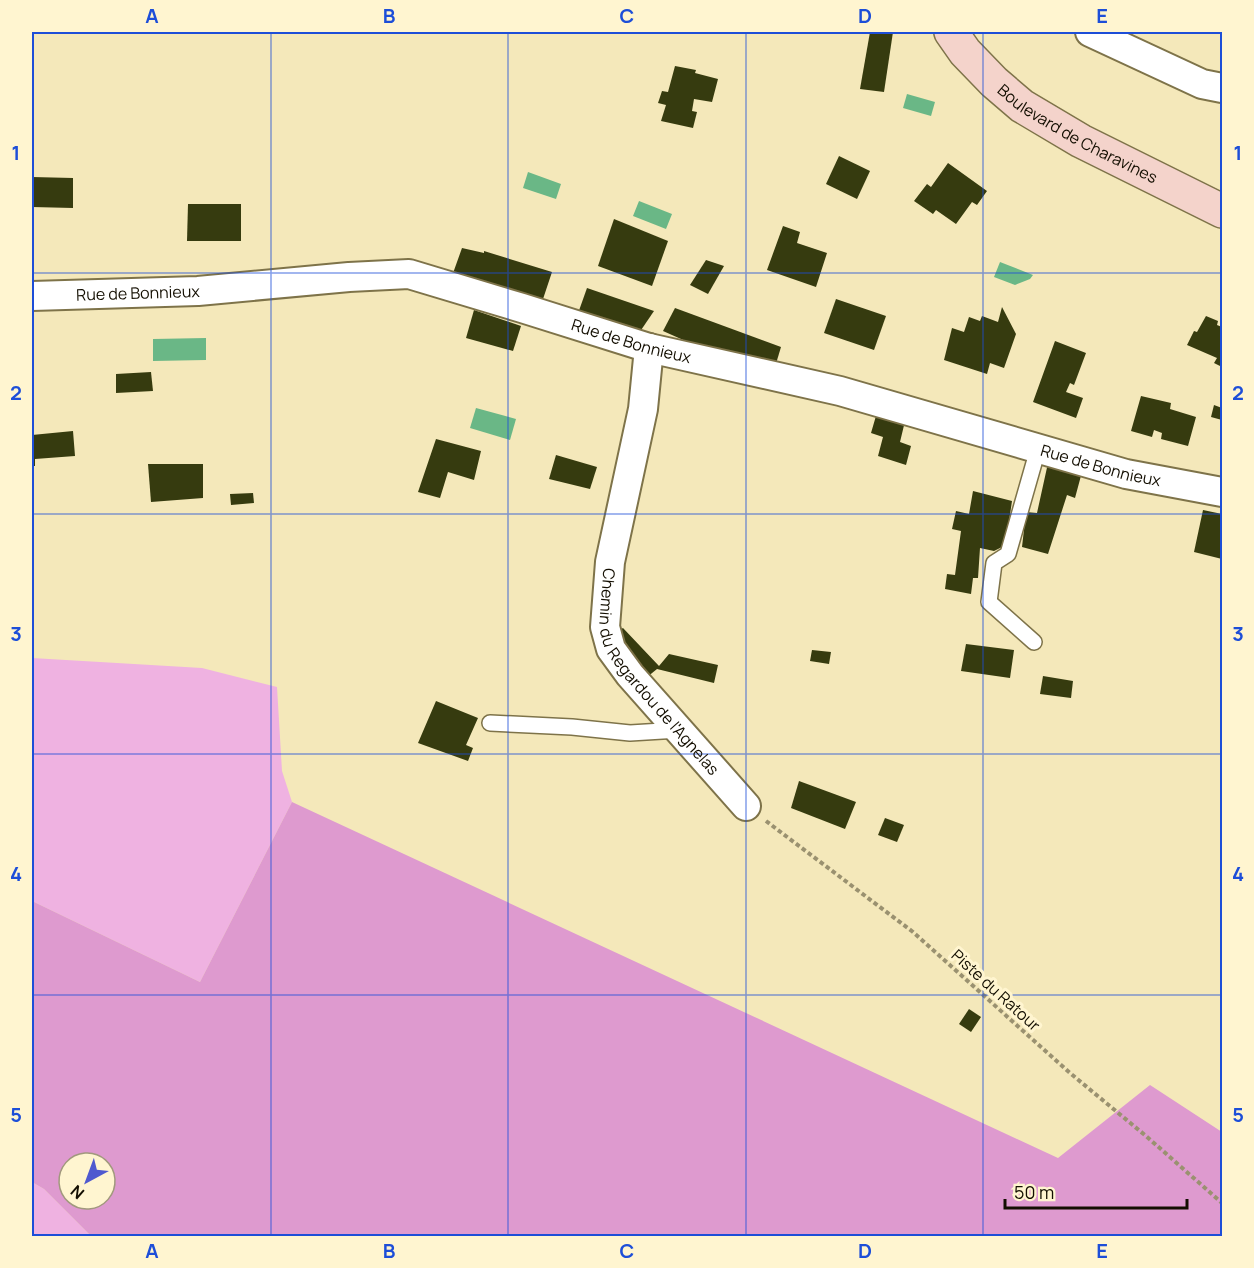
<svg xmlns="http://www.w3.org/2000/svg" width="1254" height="1268" font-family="Manrope,sans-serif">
	<rect width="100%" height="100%" fill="#f4e8ba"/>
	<!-- green -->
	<g fill="#efb2e1">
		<polygon points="32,658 202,668 277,687 282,771 292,802 200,982 32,901"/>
		<polygon points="32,1182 44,1189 91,1236 32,1236"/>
	</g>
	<!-- forest -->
	<path fill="#de9acf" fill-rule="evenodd" d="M292,802L1058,1158L1150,1085L1222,1132V1236H91L44,1189L32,1182V901L200,982ZM69,1163H105V1199H69Z"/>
	<!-- water -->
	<g fill="#6ab786">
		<polygon points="907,94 935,102 931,116 903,108"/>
		<polygon points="528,172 561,184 556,199 523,188"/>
		<polygon points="639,201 672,214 666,229 633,216"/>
		<polygon points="1000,262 1033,275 1030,279 1015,285 994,277"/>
		<polygon points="206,338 206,360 153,361 153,339"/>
		<polygon points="476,408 516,419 510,440 470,428"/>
	</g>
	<!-- building -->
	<g fill="#363b0f">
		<polygon points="870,32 893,32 884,92 860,89"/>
		<polygon points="675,66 696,70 695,73 718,79 712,102 694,99 692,111 697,112 693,128 661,121 666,105 658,103 662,91 668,92"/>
		<polygon points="839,156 870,171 857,199 826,184"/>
		<polygon points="948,163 987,191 977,205 972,202 956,224 936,210 933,214 914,201 927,184 931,187"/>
		<polygon points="32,177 73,178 73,208 32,207"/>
		<polygon points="188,204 241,204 241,241 187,241"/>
		<polygon points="614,219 668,241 652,286 598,266"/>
		<polygon points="783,226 800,232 797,243 827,253 816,287 767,270"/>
		<polygon points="462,248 484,253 484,251 552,272 541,305 452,276"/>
		<polygon points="706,260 724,266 708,294 690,285"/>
		<polygon points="587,288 654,311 637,336 576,319"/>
		<polygon points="836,299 886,316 874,350 824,333"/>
		<polygon points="1002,307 1016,334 1004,368 990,363 987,374 944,360 952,328 964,332 969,317 980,321 982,316 998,322"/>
		<polygon points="675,308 781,347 775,367 690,343 663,331"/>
		<polygon points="474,310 521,326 513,351 466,338"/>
		<polygon points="1206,316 1218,321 1217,325 1222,327 1222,367 1214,363 1217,358 1187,345 1194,331 1197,332"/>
		<polygon points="1055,341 1086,353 1074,385 1070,383 1066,392 1083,398 1076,418 1033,402"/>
		<polygon points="151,372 153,391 116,393 116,374"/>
		<polygon points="1141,396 1171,403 1170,409 1196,417 1188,446 1161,439 1162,433 1154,430 1152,437 1131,431"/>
		<polygon points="1214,405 1222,408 1222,420 1211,417"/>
		<polygon points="878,409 906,417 900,442 911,446 906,465 878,456 883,437 871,433"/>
		<polygon points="73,431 75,456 35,459 35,466 32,466 32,435"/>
		<polygon points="436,439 481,451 474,480 448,472 440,498 418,492"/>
		<polygon points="556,455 597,467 590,489 549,479"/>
		<polygon points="1048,463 1082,472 1075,498 1067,495 1048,554 1022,547 1026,512 1037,513"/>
		<polygon points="148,464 203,464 203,498 151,502"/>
		<polygon points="973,491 1012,501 1006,542 1010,543 994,551 980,548 978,578 973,578 971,594 945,589 947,574 955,575 961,531 952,529 956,511 969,514"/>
		<polygon points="253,493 254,503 231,505 230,494"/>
		<polygon points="1203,510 1222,514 1222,559 1194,552"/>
		<polygon points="623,628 659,666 669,654 718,665 714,683 657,669 641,682 610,636"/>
		<polygon points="966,644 1014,650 1010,678 961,671"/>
		<polygon points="812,650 831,652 829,664 810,661"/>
		<polygon points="1043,676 1073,681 1071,698 1040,694"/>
		<polygon points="436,701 478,718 466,745 473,748 468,761 418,743"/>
		<polygon points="799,781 856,802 845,829 791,808"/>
		<polygon points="885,818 904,825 897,842 878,835"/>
		<polygon points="969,1009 981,1017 971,1032 959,1024"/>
	</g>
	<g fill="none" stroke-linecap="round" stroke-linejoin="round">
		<defs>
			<g id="lane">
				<polyline points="1034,642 989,602 994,563 1008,554 1038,449"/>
				<polyline points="490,723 572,727 630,733 679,730"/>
			</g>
			<g id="street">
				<polyline points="1090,32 1202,84 1222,88"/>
				<path id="s1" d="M32,296L198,291L349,277L409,274L522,308L649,348L840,391L1126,474L1222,492"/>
				<path id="s2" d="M649,348L643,409L610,562L605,627L611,649L630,675L746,806"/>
			</g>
			<g id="secondary">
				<path id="s3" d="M951,32L965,52L994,82L1022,106L1081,141L1222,211"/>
			</g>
		</defs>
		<!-- lane casing -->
		<use href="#lane" stroke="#7e7349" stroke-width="18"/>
		<!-- street casing -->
		<use href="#street" stroke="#7e7349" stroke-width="32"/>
		<!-- secondary casing -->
		<use href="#secondary" stroke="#7e7349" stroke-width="36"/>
		<!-- path -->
		<polyline stroke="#9a9170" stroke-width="4" stroke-dasharray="4.5 3" stroke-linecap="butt" points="766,821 913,932 1070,1073 1146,1136 1222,1203"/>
		<!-- lane -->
		<use href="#lane" stroke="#fff" stroke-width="15"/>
		<!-- street -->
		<use href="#street" stroke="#fff" stroke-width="28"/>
		<!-- secondary -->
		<use href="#secondary" stroke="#f4d3cb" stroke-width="33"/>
	</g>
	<!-- grid -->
	<path fill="none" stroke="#1d4ed8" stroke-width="1.5" stroke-opacity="0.55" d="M271,32V1236M508,32V1236M746,32V1236M983,32V1236M32,273H1222M32,514H1222M32,754H1222M32,995H1222"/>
	<g text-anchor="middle" stroke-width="6" stroke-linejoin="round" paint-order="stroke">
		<!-- street labels -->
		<g font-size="16" fill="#130e01" stroke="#fff5d0">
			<text dy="6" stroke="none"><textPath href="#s3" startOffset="165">Boulevard de Charavines</textPath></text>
			<text dy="6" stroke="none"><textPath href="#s1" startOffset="106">Rue de Bonnieux</textPath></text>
			<text dy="6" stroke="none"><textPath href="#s1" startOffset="610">Rue de Bonnieux</textPath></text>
			<text dy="6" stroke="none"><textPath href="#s1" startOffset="1096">Rue de Bonnieux</textPath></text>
			<text dy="6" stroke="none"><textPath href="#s2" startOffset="346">Chemin du Regardou de l'Agnelas</textPath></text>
			<text transform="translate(996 990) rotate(42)" y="6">Piste du Ratour</text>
		</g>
	</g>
	<!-- border -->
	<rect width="1254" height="1268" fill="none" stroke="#fff5d0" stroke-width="66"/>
	<!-- north arrow -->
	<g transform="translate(87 1181) rotate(221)"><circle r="28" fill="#fff5d0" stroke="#a1997d" stroke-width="1.5"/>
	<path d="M0-4.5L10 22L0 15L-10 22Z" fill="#4f59cf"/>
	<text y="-9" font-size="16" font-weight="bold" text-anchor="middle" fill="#130e01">N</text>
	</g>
	<!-- scale -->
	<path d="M1005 1199v9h182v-9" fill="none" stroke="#130e01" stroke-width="3"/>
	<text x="1014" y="1199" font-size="18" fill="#130e01" stroke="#fff5d0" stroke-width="4.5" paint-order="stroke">50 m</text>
	<rect x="33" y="33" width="1188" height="1202" fill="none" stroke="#1d4ed8" stroke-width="2"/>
	<g font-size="20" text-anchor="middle" font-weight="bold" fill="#1d4ed8">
		<text x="152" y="23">A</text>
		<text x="389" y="23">B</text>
		<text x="627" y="23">C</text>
		<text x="865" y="23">D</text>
		<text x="1102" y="23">E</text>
		<text x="16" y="160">1</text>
		<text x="1238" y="160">1</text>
		<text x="16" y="400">2</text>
		<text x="1238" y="400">2</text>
		<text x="16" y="641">3</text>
		<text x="1238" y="641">3</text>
		<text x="16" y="881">4</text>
		<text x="1238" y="881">4</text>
		<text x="16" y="1122">5</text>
		<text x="1238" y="1122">5</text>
		<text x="152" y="1258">A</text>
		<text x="389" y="1258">B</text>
		<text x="627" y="1258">C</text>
		<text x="865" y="1258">D</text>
		<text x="1102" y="1258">E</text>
	</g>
</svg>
